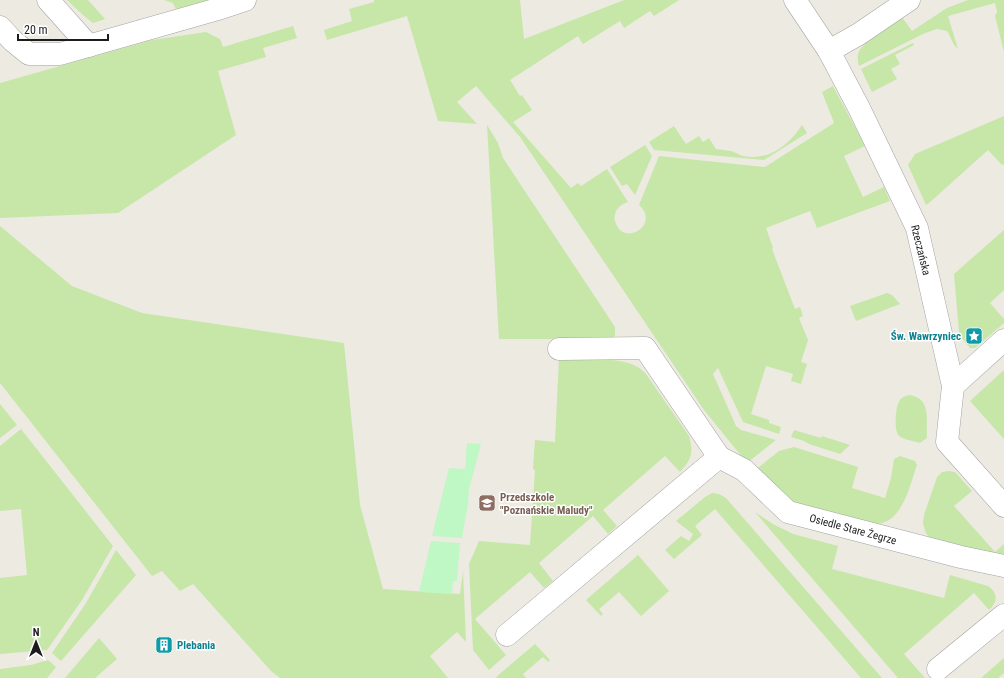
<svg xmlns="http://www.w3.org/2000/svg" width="1004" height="678" font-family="'Roboto Condensed',sans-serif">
	<rect width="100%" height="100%" fill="#edeae2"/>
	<!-- grass -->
	<g fill="#c6e7a8">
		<polygon points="67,0 88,0 105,19 93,23 84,16"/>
		<polygon points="164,0 210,0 176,9 173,3"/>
		<path d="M374,0H520L524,39L624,0H679L654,16L650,11L624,28L620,21L583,44L578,36L510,80L520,96L522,95L532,110L513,122L571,188L578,183L581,186L607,169L628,202C622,204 617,207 615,214C614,218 615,222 617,226C627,245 660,224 639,205L659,156L765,167L834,123L822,92L833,86L865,146L844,156L863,197L884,187L890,201L817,228L810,211L766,228L773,248L772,249L795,309L800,307L803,316L799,318L808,340L801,362L807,364L801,384L791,381L793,374L766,366L751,414L769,420V423L781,427L779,434L743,422L718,368L713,374L736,426L741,430L776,440L747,463L704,410L520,137L476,86L457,102L477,124L438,121L407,16L327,40L324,30L352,21L349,9L374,2Z"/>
		<path d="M968,0H1004V52L995,16L997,12L995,3L948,16L958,49C952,44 951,37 947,31L937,29L925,33L859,66C856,56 858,50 865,44L862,37L899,13L912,31L947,8Z"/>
		<polygon points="293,26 297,38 263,48 266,57 218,71 236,135 118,213 0,218 0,83 152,40 206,32 220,39 223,47"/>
		<polygon points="913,43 914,45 895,55 900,64 891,69 897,79 872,92 861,69"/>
		<polygon points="1004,116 1004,164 1002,165 988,150 929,203 926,205 908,165 915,154"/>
		<polygon points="487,125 498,143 503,158 615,327 615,335 612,339 499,339"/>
		<path d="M802,125L807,133L764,160L654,150L649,142L674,126L686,144L699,136L703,142L709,138L716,149C721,150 726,150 731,151C735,152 739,155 743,156C769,161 788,146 802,125Z"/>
		<polygon points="645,145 652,156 635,195 627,184 622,186 610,167"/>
		<polygon points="0,226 72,286 142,313 344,343 360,505 383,589 460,594 463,571 466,642 457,632 430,656 448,678 280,678 271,671 193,584 180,591 162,571 152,576 0,383"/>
		<polygon points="1004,230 1004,290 990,303 1004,319 1004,323 975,348 970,348 960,336 959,332 954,274"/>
		<polygon points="887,293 892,295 900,304 856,321 850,306"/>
		<path d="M559,358C579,359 619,357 636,366C640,368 643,371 646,374L689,436C694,453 691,460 680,472L665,456L603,510L617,526L608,534L593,516L539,563L553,581L544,588L530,572L475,619L506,655L489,670L473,650L469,564L479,541L530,545L535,470L533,469L535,440L555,442Z"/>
		<polygon points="1004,370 1004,439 970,401"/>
		<path d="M909,395C932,398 926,420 927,438L920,443C914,441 904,440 899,436C894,431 895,408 899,402C901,398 904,396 909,395Z"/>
		<polygon points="0,404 17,425 0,438"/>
		<polygon points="21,429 113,546 82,600 47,650 0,654 0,578 27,575 21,509 0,511 0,446"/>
		<polygon points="794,430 821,438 822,436 850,445 840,454 809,444 804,441 791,437"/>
		<path d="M794,447L858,467L852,488L885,498L891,478L894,459L900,456L915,461L917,465C910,484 904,517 882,523C879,524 876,524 873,525L793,504L754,471L779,451Z"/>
		<polygon points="949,471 955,472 972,491 954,506 995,552 1004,544 1004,561 929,538 925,531 923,523 924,515 937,477 942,472"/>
		<polygon points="712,493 719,494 726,498 882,678 861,678 715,509 695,526 702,535 674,559 665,550 681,536 689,541 693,534 676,521 705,497"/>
		<path d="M755,512L773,524L793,534L838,546L832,569L944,598L950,575L988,586C998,593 998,602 989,610L974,593L904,654L925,678H898Z"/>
		<polygon points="116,550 136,575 61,661 52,653 86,603"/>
		<polygon points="638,555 669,591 641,616 619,592 599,609 603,614 601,616 586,600"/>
		<polygon points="99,638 117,659 95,678 65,678"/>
		<polygon points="535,644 550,660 548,662 543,657 523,674 526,678 497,678 496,677"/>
		<polygon points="1004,658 1004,673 998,678 981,678"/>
		<polygon points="48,660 56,667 47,678 0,678 0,669 31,665"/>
	</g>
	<!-- park -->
	<g fill="#bff8c4">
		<polygon points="467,443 481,444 469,489 468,504 462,538 432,536 449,468 465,469"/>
		<polygon points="431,541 460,543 457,581 453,581 452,594 419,592"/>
	</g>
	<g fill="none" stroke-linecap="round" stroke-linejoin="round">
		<defs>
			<g id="street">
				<polyline points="48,0 89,46"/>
				<polyline points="795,0 829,51 859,108 917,228 953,386 947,442 1004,506"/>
				<polyline points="0,27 13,41 29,54 60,54 218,9 245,0"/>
				<polyline points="829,51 859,34 909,0"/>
				<polyline points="559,349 645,348 719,457"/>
				<polyline points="953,386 1004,340"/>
				<polyline points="507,635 719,457 744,470 788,512 961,557 1004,566"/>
				<polyline points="938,669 1004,615"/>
			</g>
		</defs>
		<!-- street casing -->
		<use href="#street" stroke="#a3a3a3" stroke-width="23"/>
		<!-- street -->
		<use href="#street" stroke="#fff" stroke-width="22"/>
	</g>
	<!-- icons -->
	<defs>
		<symbol id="sight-square" viewBox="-11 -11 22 22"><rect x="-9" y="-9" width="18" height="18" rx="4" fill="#0f9aa8" stroke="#fff"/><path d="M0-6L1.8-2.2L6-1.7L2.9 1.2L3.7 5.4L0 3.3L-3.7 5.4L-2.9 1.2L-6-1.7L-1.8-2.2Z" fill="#fff"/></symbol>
		<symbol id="school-square" viewBox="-11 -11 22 22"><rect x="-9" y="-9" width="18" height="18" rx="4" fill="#8d6e63" stroke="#fff"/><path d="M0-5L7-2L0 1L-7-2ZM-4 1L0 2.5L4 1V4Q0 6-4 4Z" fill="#fff"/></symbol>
		<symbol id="building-square" viewBox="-11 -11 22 22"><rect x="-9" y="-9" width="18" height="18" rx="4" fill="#0f9aa8" stroke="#fff"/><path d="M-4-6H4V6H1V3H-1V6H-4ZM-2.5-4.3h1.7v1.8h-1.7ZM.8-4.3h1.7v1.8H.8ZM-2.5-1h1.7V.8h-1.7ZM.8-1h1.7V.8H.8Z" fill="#fff"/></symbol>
	</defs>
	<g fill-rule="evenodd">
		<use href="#sight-square" x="964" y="326" width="20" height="20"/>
		<use href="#school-square" x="477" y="493" width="20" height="20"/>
		<use href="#building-square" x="154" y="635" width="20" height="20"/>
	</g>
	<g text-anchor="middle" stroke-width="3" stroke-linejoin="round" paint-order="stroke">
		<!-- street labels -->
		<g font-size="11" fill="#1c1c1c" stroke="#fff">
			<text transform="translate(921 250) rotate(76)" y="4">Rzeczańska</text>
			<text transform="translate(853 529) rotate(15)" y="4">Osiedle Stare Żegrze</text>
		</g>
		<!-- culture labels -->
		<g font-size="11" font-weight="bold" fill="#0d838f" stroke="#fff" text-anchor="end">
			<text x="961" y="340">Św. Wawrzyniec</text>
			<text x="177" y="649" text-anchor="start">Plebania</text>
		</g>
		<!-- education labels -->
		<g font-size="11" font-weight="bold" fill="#785e54" stroke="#fff" text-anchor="start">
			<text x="500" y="501">Przedszkole<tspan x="500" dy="13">"Poznańskie Maludy"</tspan></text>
		</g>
	</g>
	<!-- north arrow -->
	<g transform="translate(36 642)" stroke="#ffffff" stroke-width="3" paint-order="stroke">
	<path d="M0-3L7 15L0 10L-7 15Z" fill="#1c1c1c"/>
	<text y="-6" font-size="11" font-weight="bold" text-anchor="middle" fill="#1c1c1c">N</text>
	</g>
	<!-- scale -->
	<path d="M18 34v6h90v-6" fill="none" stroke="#1c1c1c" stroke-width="2"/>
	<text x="24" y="34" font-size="12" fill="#1c1c1c" stroke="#ffffff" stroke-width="3" paint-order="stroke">20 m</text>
</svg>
